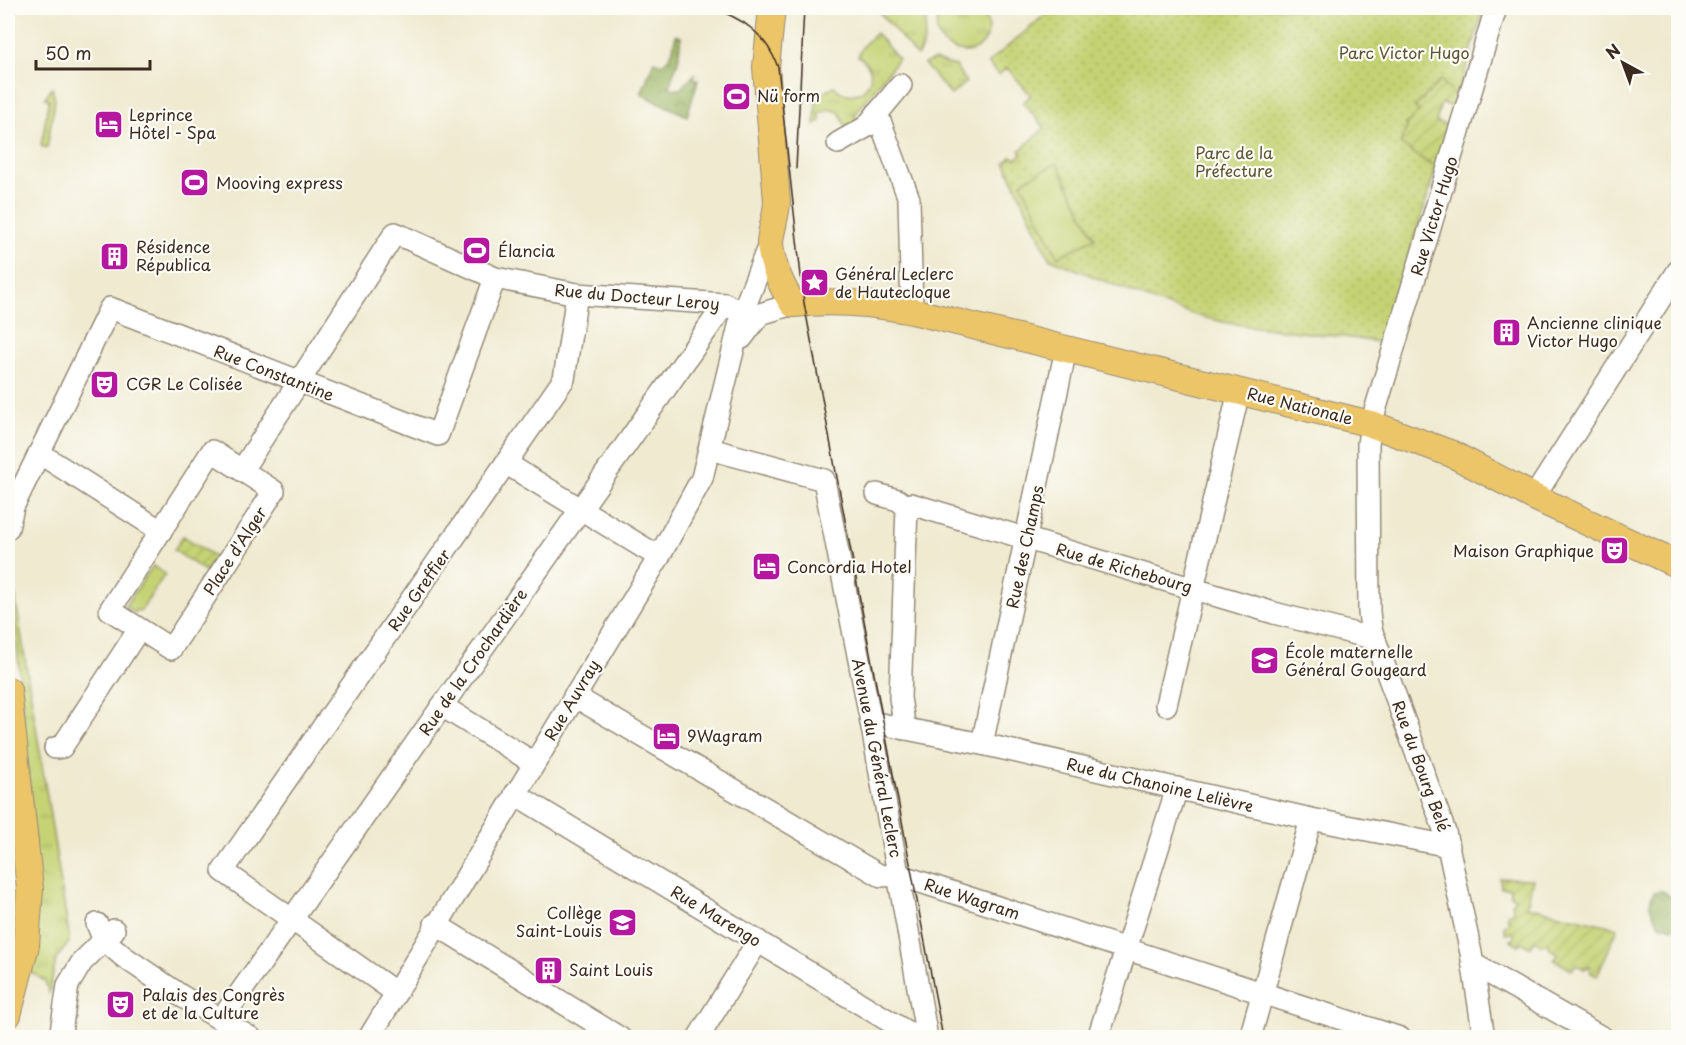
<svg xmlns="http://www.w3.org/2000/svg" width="1686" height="1045" font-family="'Playpen Sans',sans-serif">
	<defs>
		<pattern id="grass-tufts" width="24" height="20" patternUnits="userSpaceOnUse" patternTransform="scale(1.5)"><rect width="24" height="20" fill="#c5d375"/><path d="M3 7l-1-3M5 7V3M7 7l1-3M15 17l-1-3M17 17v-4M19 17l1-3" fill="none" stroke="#aab565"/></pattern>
		<pattern id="forest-crowns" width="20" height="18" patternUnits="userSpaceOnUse" patternTransform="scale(1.5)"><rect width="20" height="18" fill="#9cb566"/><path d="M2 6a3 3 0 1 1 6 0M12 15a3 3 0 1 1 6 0" fill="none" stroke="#809353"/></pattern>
		<pattern id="park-dots" width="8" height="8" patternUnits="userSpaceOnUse" patternTransform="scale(1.5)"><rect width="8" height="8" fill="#c5d375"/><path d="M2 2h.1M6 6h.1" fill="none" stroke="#aab565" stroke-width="1.8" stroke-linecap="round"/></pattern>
		<pattern id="garden-furrows" width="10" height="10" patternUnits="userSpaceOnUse" patternTransform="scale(1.5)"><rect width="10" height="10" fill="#c5d375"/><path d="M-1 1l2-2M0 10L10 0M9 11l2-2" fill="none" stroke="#aab565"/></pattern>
	</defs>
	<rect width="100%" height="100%" fill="#fdfcf7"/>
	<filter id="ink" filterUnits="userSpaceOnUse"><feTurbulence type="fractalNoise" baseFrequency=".0167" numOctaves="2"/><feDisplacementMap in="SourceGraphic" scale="12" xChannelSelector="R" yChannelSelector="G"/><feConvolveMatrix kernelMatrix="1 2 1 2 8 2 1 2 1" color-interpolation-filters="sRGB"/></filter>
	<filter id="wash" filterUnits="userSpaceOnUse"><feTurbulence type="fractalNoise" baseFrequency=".008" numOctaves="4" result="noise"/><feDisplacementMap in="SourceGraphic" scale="24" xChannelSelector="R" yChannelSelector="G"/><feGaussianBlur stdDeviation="1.35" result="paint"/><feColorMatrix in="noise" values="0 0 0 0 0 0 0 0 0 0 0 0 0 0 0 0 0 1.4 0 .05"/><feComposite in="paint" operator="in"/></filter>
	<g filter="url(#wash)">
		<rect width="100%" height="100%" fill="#efead0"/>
		<!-- grass -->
		<g fill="url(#grass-tufts)" stroke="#807e4a" stroke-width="1.5">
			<path d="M886,8H930C923,22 928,44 917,56L880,13Z"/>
			<path d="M945,8L982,10L989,26C984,76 912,44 945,8Z"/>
			<path d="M876,33L898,59L854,116L861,122L846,127L839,112L829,109L820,113V121L815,125L816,99L834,86C856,111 889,75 858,56L863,46Z"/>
			<polygon points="934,60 955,66 966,82 951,95 924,64"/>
			<polygon points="52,88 55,100 47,148 41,146 49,100 45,98"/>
			<polygon points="15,595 69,935 69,942 56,960 49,993 45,981 31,972 34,841 13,599"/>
		</g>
		<!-- forest -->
		<g fill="url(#forest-crowns)" stroke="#6c7042" stroke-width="1.5">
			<path d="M676,35L681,37C679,46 680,56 677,65C673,75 671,76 670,88L680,89L695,74L694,79L698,80L687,116L641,94L654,61L662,64C675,55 672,48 676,35Z"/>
			<path d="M1662,891C1677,899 1679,907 1678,922L1673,928L1660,924C1652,914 1646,904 1654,892Z"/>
		</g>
		<!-- park -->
		<path fill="url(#park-dots)" stroke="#807e4a" stroke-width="1.5" d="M1053,8H1484L1457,98L1441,81L1415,107L1419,112L1406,124L1408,126L1401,144L1436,168L1383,343C1332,333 1280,332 1229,323C1173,313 1103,280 1049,258L1005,163L1012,156L1016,159L1022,154L1019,151L1045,128L1023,103L1031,95L1007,68L998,75L988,63Z"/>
		<!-- garden -->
		<g fill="url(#garden-furrows)" stroke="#807e4a" stroke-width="1.5">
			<polygon points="1441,80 1457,98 1454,107 1441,103 1436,122 1449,126 1436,168 1400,144 1407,127 1406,124 1419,112 1415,107"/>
			<polygon points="183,536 215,557 205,571 174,550"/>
			<polygon points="1500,878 1533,879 1527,906 1618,928 1597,976 1591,973 1589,966 1584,969 1576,964 1572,970 1554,960 1558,954 1549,948 1547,943 1542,945 1535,940 1531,947 1521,942 1519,945 1510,940 1514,939 1514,934 1510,932 1506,935 1504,925 1509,924 1507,914 1514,912 1512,903 1515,898 1511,896 1509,888 1501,888"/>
		</g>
		<!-- pitch -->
		<g fill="#c5d375" stroke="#807e4a" stroke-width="1.5">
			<polygon points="1057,163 1095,238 1058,257 1021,182"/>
			<polygon points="153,566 165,574 140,612 137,610 135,613 125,606"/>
		</g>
	</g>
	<g filter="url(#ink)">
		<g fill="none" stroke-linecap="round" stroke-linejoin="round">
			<defs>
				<g id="minor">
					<polyline points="877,113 909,199 912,311"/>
					<polyline points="838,143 866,127 901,85"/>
					<polyline points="742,338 760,314 793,304"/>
					<polyline points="710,449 824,480 871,722 927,1038"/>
					<polygon points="212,451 274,491 171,649 110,610"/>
					<polyline points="39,453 161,531"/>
					<polyline points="507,464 659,557"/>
					<polyline points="242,470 395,233 495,278 577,294 725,304 734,309"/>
					<polyline points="877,494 898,500 907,507"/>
					<polyline points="1534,497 1678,271"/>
					<polyline points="907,507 911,504 1274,613 1375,639"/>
					<polyline points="8,528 13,507 110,308 438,435 495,278"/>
					<polyline points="574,696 881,876 899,875 1400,1038"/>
					<polyline points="1166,705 1239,391"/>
					<polyline points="442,706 534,763"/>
					<polyline points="871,722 982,744 1311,819 1449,846"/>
					<polyline points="905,729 900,698 907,507"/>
					<polyline points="982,744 1066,349"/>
					<polyline points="55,748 62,747 139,629"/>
					<polyline points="515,794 917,1038"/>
					<polyline points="97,924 104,940 124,957 180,995 251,1038"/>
					<polyline points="435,924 620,1038"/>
					<polyline points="1473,964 1603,1038"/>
					<polyline points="395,992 223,871 564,379 577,294"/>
					<polyline points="221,1020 725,304"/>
					<polyline points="60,1038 68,985 82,962 114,930"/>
					<polyline points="369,1038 659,557 702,478 742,314 770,242"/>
					<polyline points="698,1038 758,941"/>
					<polyline points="1098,1038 1177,788"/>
					<polyline points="1250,1038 1311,819"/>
					<polyline points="1484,1038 1471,953 1445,832 1371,629 1369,612 1368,444 1371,424 1496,8"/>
				</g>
				<g id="major">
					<path d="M772,8L766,67L777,201C777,215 770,232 770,243C771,263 782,288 793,304C834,300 872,303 912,311L1371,424L1452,454L1534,497L1678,565"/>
					<polyline points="8,690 30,889 26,945 8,1015"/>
				</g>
			</defs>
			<!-- minor casing -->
			<use href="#minor" stroke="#958a77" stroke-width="24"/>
			<!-- major casing -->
			<use href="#major" stroke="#958a77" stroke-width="28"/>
			<!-- minor -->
			<use href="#minor" stroke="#fff" stroke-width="21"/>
			<!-- major -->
			<use href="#major" stroke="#edc569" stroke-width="26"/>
			<!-- tram -->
			<g stroke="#3b2a1e" stroke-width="1.5">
				<path d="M710,8C742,17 766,34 778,67L804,303L943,1038"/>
				<polyline points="796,169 804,8"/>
			</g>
		</g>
	</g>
	<!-- icons -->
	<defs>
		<symbol id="stadium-square" viewBox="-11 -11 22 22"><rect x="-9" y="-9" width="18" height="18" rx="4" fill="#b5179e" stroke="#fdfcf7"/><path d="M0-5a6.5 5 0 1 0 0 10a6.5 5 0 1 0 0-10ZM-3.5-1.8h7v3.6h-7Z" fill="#fff"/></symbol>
		<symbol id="hotel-square" viewBox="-11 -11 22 22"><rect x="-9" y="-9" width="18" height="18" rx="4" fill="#b5179e" stroke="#fdfcf7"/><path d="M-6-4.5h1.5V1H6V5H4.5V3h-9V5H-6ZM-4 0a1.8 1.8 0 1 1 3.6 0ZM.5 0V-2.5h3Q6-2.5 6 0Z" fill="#fff"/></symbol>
		<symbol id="building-square" viewBox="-11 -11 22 22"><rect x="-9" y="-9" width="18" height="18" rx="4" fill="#b5179e" stroke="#fdfcf7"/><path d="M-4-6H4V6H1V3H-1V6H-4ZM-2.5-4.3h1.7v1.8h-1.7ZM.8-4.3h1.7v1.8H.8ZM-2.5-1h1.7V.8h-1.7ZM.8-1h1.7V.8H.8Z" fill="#fff"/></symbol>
		<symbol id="sight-square" viewBox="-11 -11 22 22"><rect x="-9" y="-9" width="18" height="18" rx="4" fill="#b5179e" stroke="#fdfcf7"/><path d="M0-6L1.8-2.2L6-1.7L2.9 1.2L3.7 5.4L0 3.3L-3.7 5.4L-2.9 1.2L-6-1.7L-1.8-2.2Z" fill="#fff"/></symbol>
		<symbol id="theatre-square" viewBox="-11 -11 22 22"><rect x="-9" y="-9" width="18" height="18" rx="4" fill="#b5179e" stroke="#fdfcf7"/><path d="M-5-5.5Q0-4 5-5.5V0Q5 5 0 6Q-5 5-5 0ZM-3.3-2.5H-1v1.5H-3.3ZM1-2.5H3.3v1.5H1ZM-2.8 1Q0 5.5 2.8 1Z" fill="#fff"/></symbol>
		<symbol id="school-square" viewBox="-11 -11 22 22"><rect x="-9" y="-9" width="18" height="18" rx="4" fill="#b5179e" stroke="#fdfcf7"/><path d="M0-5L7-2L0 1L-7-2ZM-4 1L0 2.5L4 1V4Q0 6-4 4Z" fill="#fff"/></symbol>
	</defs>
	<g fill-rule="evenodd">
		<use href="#stadium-square" x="720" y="80" width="33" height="33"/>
		<use href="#hotel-square" x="92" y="108" width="33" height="33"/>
		<use href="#stadium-square" x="178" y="166" width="33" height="33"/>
		<use href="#stadium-square" x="460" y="234" width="33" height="33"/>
		<use href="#building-square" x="98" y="240" width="33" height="33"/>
		<use href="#sight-square" x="798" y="266" width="33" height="33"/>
		<use href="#building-square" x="1490" y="316" width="33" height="33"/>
		<use href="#theatre-square" x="88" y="368" width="33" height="33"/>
		<use href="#theatre-square" x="1598" y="534" width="33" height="33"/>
		<use href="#hotel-square" x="750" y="550" width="33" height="33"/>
		<use href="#school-square" x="1248" y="644" width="33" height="33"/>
		<use href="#hotel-square" x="650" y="720" width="33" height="33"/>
		<use href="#school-square" x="606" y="906" width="33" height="33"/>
		<use href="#building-square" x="532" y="954" width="33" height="33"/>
		<use href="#theatre-square" x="104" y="988" width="33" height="33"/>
	</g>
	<g text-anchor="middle" stroke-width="4.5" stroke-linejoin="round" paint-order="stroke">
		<!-- park labels -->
		<g font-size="16" fill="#5e5434" stroke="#fdfcf7">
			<text x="1404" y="59">Parc Victor Hugo</text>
			<text x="1234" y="159">Parc de la<tspan x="1234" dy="18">Préfecture</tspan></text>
		</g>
		<!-- poi labels -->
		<g font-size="16" fill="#3b2a1e" stroke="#fdfcf7" text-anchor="start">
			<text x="757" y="102">Nü form</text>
			<text x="129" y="121">Leprince<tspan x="129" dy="18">Hôtel - Spa</tspan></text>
			<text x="216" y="189">Mooving express</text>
			<text x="136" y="253">Résidence<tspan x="136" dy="18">Républica</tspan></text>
			<text x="498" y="257">Élancia</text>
			<text x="835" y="280">Général Leclerc<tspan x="835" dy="18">de Hautecloque</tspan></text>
			<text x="1527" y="329">Ancienne clinique<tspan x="1527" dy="18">Victor Hugo</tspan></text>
			<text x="126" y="390">CGR Le Colisée</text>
			<text x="1594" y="557" text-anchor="end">Maison Graphique</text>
			<text x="787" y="573">Concordia Hotel</text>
			<text x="1285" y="658">École maternelle<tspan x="1285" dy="18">Général Gougeard</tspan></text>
			<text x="687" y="742">9Wagram</text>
			<text x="602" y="919" text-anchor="end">Collège<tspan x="602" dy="18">Saint-Louis</tspan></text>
			<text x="569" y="976">Saint Louis</text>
			<text x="142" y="1001">Palais des Congrès<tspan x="142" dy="18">et de la Culture</tspan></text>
		</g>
		<!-- street labels -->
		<g font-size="16" fill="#3b2a1e" stroke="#fdfcf7">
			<text transform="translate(1434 216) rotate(-73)" y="6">Rue Victor Hugo</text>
			<text transform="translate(637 297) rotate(5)" y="6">Rue du Docteur Leroy</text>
			<text transform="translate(274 373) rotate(21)" y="6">Rue Constantine</text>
			<text transform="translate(1300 406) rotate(14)" y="6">Rue Nationale</text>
			<text transform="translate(1025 547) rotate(-78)" y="6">Rue des Champs</text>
			<text transform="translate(235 551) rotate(-57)" y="6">Place d'Alger</text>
			<text transform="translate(1124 568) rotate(16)" y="6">Rue de Richebourg</text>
			<text transform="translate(419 590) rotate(-55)" y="6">Rue Greffier</text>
			<text transform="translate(473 662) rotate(-55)" y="6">Rue de la Crochardière</text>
			<text transform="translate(572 700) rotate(-59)" y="6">Rue Auvray</text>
			<text transform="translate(877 758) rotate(79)" y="6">Avenue du Général Leclerc</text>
			<text transform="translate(1421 766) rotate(70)" y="6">Rue du Bourg Belé</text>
			<text transform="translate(1160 785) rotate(13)" y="6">Rue du Chanoine Lelièvre</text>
			<text transform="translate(972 899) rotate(18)" y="6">Rue Wagram</text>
			<text transform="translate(716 916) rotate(31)" y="6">Rue Marengo</text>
		</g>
	</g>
	<!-- margin -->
	<rect width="1686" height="1045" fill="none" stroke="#fdfcf7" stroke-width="30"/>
	<!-- north arrow -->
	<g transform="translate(1623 63) rotate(319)" stroke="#fdfcf7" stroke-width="4.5" paint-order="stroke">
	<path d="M0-4.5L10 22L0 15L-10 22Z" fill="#3b2a1e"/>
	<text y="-9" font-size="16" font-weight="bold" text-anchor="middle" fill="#3b2a1e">N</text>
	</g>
	<!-- scale -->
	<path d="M36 60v9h114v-9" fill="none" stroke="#3b2a1e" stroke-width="3"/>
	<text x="45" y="60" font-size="18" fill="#3b2a1e" stroke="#fdfcf7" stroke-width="4.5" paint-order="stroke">50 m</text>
</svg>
